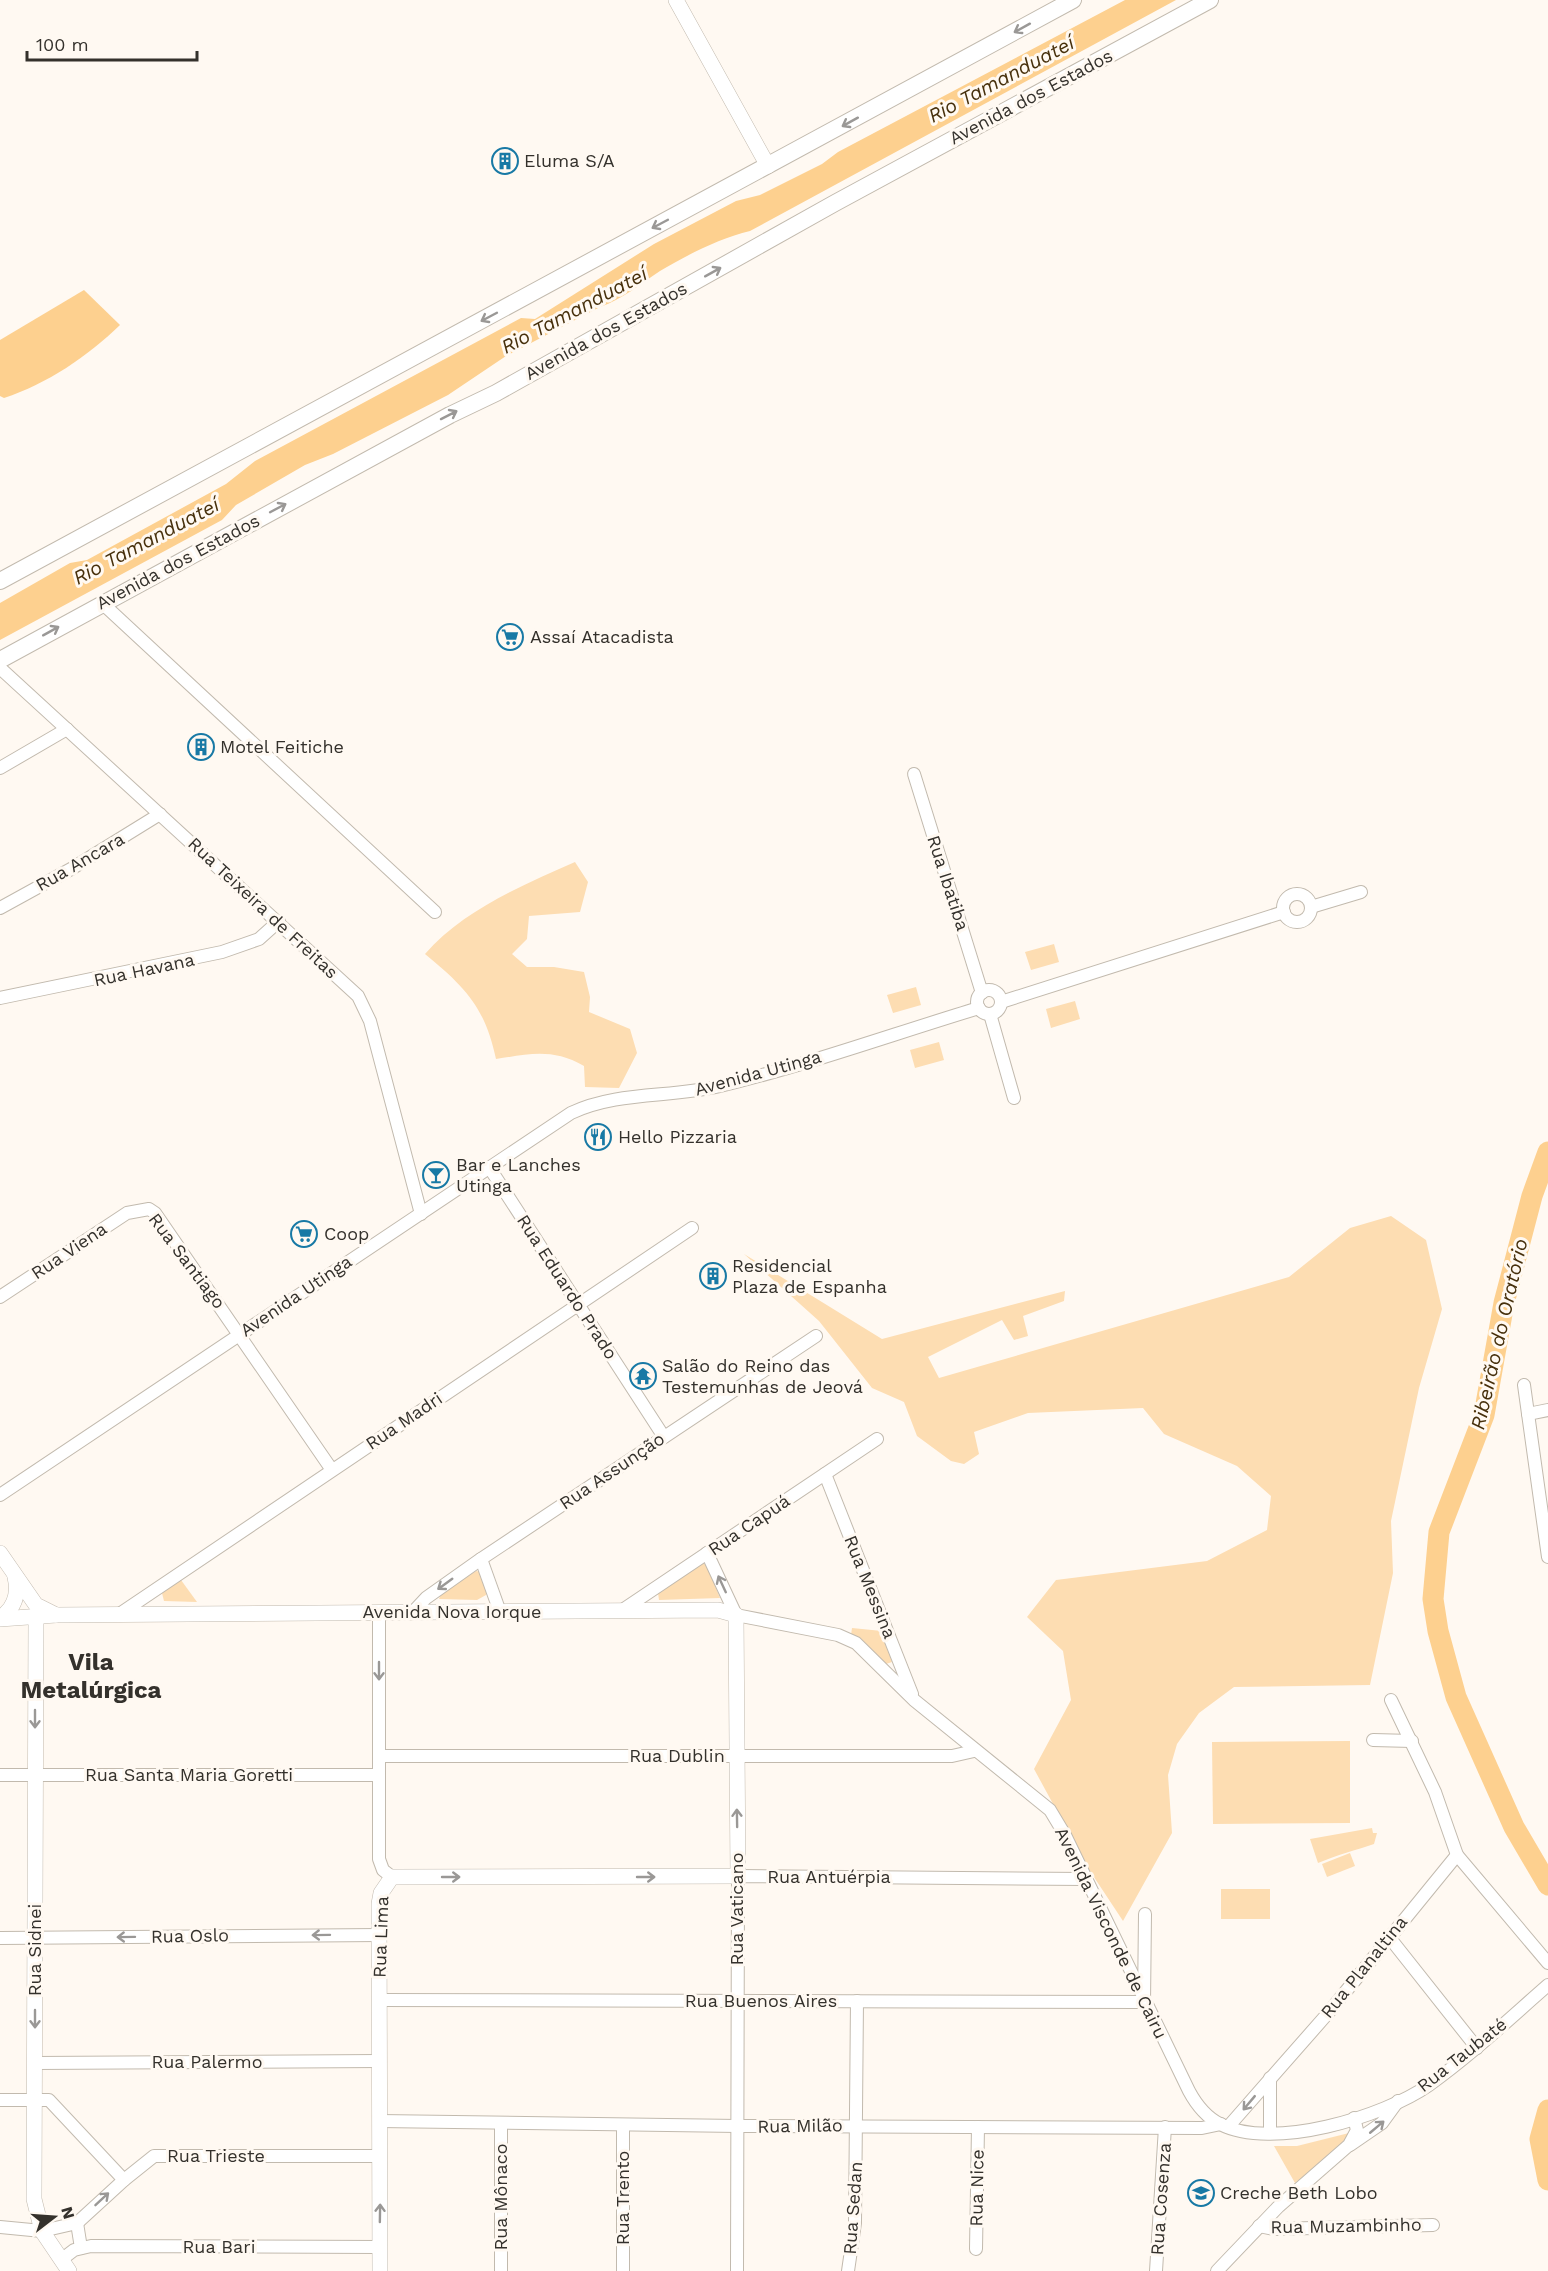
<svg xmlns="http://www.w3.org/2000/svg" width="1548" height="2271" font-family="'Work Sans',sans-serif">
	<rect width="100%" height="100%" fill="#fff9f2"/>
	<!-- green -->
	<g fill="#fdddb2">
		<path d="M575,862L588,882L580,912L529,916L527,939L512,954L527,967H554L584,972L590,997L589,1012L630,1029L637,1053L619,1088L585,1087L584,1066C552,1048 530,1054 496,1059C485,1007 465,987 425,954C463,910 523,885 575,862Z"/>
		<polygon points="1054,944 1059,962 1031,970 1025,952"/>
		<polygon points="916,987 921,1005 893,1013 887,995"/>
		<polygon points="1075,1001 1080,1019 1051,1028 1046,1009"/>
		<polygon points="939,1042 944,1060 915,1068 910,1050"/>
		<polygon points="1391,1216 1426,1240 1442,1309 1419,1388 1391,1521 1393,1573 1370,1685 1234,1687 1199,1713 1177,1744 1168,1775 1172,1833 1123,1921 1088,1868 1034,1769 1071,1700 1063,1651 1027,1617 1056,1580 1207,1561 1267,1530 1271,1496 1237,1466 1164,1434 1143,1408 1028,1413 974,1432 979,1454 964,1464 951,1461 917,1436 904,1402 872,1388 819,1321 744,1254 882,1339 1065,1291 1064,1301 1023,1316 1028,1336 1014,1340 1002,1320 928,1357 939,1378 1289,1277 1350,1228"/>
		<polygon points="703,1563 707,1566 720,1598 659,1600 658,1593"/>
		<polygon points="476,1571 481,1572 488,1591 486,1595 477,1600 439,1599 441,1594"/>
		<polygon points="181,1580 197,1602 164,1601 162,1593"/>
		<polygon points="852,1628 882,1631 892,1662 886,1664 851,1635"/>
		<polygon points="1350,1741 1350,1823 1213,1824 1212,1742"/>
		<path d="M1372,1828L1373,1833H1377L1374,1844C1356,1850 1337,1855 1318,1863L1310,1839Z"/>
		<polygon points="1350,1853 1355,1866 1327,1877 1322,1864"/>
		<rect x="1221" y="1889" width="49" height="30"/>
		<polygon points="1349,2133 1350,2139 1295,2183 1274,2146 1297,2146"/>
	</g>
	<!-- water -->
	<g fill="#fdd08f">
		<path d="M1125,0H1176L750,231C720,238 687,255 660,271C640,284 623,299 600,307L506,356L448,395L333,454L305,465L236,505L222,520L0,640V603L70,563L87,560L226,484L255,461L521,318L535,319L654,244L736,201L760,195L822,164L838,152Z"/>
		<path d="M84,290L120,325C88,356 47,384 4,398L0,396V340Z"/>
	</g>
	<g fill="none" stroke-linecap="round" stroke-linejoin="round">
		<!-- river -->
		<g stroke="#fdd08f" stroke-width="21">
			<polyline points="1548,1152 1532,1196 1504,1303 1484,1415 1439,1532 1433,1599 1438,1631 1456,1697 1514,1827 1548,1885"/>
			<polyline points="1548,2110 1540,2139 1548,2180"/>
		</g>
		<defs>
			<g id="minor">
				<polyline points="102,603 435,912"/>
				<polyline points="0,668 358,996 370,1021 421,1214"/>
				<polyline points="0,768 67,729"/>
				<polyline points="914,774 982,993"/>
				<circle cx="1297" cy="908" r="14"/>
				<polyline points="1311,907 1361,892"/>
				<polyline points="0,908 71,869 160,814"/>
				<circle cx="989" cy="1002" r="12"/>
				<polyline points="0,998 222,952 259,939 279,921"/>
				<polyline points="1001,1002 1284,912"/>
				<polyline points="990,1014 1014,1098"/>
				<polyline points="489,1167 664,1437"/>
				<polyline points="0,1297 127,1213 149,1209 155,1213 332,1470"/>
				<polyline points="1524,1385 1548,1557"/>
				<polyline points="1528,1414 1548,1410"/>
				<polyline points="825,1474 912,1694"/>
				<path d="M0,1495L571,1113C618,1091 670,1098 720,1086C807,1065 893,1034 979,1008"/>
				<path d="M707,1553L736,1615L838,1635L856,1643L914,1700L1050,1810L1065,1835L1189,2091C1196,2104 1206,2117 1220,2124C1272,2151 1383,2117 1429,2085C1471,2055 1509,2019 1548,1985"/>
				<polyline points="481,1559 500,1612"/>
				<polyline points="621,1611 877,1439"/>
				<polyline points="379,1613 379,1859 383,1870 392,1877"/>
				<polyline points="412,1613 426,1598 481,1559 816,1336"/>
				<polyline points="118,1615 692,1228"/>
				<polyline points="1391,1700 1435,1792 1457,1855 1548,1963"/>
				<polyline points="1373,1740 1412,1741"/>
				<polyline points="379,1756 952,1756 974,1751"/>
				<polyline points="0,1775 379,1775"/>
				<polyline points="1389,1937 1477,2048"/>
				<polyline points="0,1938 379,1935"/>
				<polyline points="379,2000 1144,2002 1145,1914"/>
				<polyline points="35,2063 379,2061"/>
				<polyline points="1270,2078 1270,2133"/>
				<polyline points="0,2100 49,2100 124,2180"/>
				<polyline points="379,2121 738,2126 1202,2128 1221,2124"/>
				<polyline points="501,2123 501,2271"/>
				<polyline points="623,2125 623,2271"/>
				<polyline points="1228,2127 1329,2012 1457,1855"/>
				<polyline points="1350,2145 1382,2123 1398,2101"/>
				<polyline points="77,2223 81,2248"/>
				<polyline points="1259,2226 1274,2229 1433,2225"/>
				<polyline points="0,2227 42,2231 77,2223 124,2180 154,2156 380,2156"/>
				<polyline points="976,2249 978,2127"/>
				<polyline points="61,2260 74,2250 91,2246 379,2247"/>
				<polyline points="737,2271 738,1876 1086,1879"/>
				<polyline points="848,2271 855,2223 857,2001"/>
				<polyline points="1156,2271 1165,2127"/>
				<polyline points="1217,2271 1278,2207 1349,2145 1357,2130 1354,2118"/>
			</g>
			<g id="major">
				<polyline points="676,0 768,166"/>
				<polyline points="0,1553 36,1605 56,1615"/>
				<path d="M0,1618C15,1608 19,1594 15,1577"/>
				<polyline points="0,1619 56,1615 718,1610 736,1615 738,1876 392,1877 381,1893 379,1904 380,2271"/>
				<polyline points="36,1619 34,2199 42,2231 69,2271"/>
			</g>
			<g id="highway">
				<polyline points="0,581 1073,0"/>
				<polyline points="0,660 450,415 496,393 835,203 1210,0"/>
			</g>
		</defs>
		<!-- minor casing -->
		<use href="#minor" stroke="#c2baae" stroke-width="14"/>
		<!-- major casing -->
		<use href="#major" stroke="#c2baae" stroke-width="16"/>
		<!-- highway casing -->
		<use href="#highway" stroke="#c2baae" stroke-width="18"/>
		<!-- minor -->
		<use href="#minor" stroke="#fff" stroke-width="12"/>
		<!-- major -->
		<use href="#major" stroke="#fff" stroke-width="15"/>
		<!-- highway -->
		<use href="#highway" stroke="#fff" stroke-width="16"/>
	</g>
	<!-- one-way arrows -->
	<defs><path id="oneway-shaft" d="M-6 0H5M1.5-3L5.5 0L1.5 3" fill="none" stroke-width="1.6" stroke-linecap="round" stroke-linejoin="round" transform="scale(1.5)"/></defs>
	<g stroke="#9a9896">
		<use href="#oneway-shaft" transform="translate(1022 28) rotate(151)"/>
		<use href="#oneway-shaft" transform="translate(850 122) rotate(151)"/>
		<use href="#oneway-shaft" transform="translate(660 224) rotate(152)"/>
		<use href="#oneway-shaft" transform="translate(713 272) rotate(-29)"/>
		<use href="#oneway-shaft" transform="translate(489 317) rotate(152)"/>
		<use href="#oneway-shaft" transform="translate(449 415) rotate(-27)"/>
		<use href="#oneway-shaft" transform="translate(278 508) rotate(-28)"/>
		<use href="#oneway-shaft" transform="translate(51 631) rotate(-29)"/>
		<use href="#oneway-shaft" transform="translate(445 1584) rotate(144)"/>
		<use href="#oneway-shaft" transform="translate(722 1584) rotate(-115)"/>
		<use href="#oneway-shaft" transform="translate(379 1671) rotate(90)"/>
		<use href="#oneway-shaft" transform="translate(35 1719) rotate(90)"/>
		<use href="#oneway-shaft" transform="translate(737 1818) rotate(-91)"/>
		<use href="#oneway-shaft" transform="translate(451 1877)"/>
		<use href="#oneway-shaft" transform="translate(646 1877)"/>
		<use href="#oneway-shaft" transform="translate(321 1935) rotate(179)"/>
		<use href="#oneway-shaft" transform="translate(126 1937) rotate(179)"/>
		<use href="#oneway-shaft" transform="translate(35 2019) rotate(90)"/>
		<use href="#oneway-shaft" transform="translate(1249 2103) rotate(130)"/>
		<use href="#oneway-shaft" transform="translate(1377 2127) rotate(-40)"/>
		<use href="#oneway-shaft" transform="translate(102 2199) rotate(-43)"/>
		<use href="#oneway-shaft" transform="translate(380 2213) rotate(-89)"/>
	</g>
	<!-- icons -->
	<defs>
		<symbol id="building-ring" viewBox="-11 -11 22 22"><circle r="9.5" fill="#fff9f2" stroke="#1879a5" stroke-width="1.5"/><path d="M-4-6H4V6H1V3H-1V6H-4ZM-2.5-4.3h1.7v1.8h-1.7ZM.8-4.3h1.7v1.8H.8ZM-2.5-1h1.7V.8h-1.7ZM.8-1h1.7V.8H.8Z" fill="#1879a5"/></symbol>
		<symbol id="supermarket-ring" viewBox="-11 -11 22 22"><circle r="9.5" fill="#fff9f2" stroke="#1879a5" stroke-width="1.5"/><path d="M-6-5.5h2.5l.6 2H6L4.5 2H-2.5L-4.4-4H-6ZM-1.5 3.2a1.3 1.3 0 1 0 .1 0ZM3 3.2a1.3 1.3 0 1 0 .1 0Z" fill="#1879a5"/></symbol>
		<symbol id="restaurant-ring" viewBox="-11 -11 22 22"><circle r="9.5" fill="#fff9f2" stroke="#1879a5" stroke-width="1.5"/><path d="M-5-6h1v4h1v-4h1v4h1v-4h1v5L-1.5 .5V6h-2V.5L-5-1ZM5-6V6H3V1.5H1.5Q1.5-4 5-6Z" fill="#1879a5"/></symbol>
		<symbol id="bar-ring" viewBox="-11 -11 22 22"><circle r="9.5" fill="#fff9f2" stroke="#1879a5" stroke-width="1.5"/><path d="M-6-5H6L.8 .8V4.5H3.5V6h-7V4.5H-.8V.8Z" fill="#1879a5"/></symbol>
		<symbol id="temple-ring" viewBox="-11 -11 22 22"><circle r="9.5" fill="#fff9f2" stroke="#1879a5" stroke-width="1.5"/><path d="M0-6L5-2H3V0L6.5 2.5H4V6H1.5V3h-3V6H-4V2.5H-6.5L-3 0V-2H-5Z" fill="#1879a5"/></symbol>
		<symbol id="school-ring" viewBox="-11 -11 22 22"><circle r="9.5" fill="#fff9f2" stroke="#1879a5" stroke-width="1.5"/><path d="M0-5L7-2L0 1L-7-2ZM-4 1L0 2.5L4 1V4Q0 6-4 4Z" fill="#1879a5"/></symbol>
	</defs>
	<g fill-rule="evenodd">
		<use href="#building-ring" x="490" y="146" width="30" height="30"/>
		<use href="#supermarket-ring" x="495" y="622" width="30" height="30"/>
		<use href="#building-ring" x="186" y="732" width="30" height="30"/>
		<use href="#restaurant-ring" x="583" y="1122" width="30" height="30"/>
		<use href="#bar-ring" x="421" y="1160" width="30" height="30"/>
		<use href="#supermarket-ring" x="289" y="1219" width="30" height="30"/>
		<use href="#building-ring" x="698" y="1261" width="30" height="30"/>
		<use href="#temple-ring" x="628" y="1361" width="30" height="30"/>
		<use href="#school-ring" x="1186" y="2178" width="30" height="30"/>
	</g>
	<g text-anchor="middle" stroke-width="6" stroke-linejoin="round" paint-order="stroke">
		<!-- street labels -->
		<g font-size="18" fill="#34312c" stroke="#fff9f2">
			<text transform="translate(1031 97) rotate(-28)" y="6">Avenida dos Estados</text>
			<text transform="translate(606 331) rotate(-29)" y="6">Avenida dos Estados</text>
			<text transform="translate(178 562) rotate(-28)" y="6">Avenida dos Estados</text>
			<text transform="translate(80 862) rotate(-30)" y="6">Rua Ancara</text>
			<text transform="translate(948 883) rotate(72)" y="6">Rua Ibatiba</text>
			<text transform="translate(263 908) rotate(43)" y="6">Rua Teixeira de Freitas</text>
			<text transform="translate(144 970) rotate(-12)" y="6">Rua Havana</text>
			<text transform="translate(758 1073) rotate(-15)" y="6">Avenida Utinga</text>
			<text transform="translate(69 1251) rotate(-34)" y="6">Rua Viena</text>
			<text transform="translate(187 1261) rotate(53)" y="6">Rua Santiago</text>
			<text transform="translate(567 1287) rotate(57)" y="6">Rua Eduardo Prado</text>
			<text transform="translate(296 1296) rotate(-34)" y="6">Avenida Utinga</text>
			<text transform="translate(404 1421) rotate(-34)" y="6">Rua Madri</text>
			<text transform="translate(612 1471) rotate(-34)" y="6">Rua Assunção</text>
			<text transform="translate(749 1525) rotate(-34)" y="6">Rua Capuá</text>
			<text transform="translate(870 1587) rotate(68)" y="6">Rua Messina</text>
			<text x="452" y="1618">Avenida Nova Iorque</text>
			<text x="677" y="1762">Rua Dublin</text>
			<text x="189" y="1781">Rua Santa Maria Goretti</text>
			<text x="829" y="1883">Rua Antuérpia</text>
			<text transform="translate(737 1909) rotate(-90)" y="6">Rua Vaticano</text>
			<text transform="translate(1111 1933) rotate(64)" y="6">Avenida Visconde de Cairu</text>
			<text transform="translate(190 1936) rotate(-1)" y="6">Rua Oslo</text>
			<text transform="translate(381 1937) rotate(-88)" y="6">Rua Lima</text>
			<text transform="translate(35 1950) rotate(-90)" y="6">Rua Sidnei</text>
			<text transform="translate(1364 1967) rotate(-51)" y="6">Rua Planaltina</text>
			<text x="761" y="2007">Rua Buenos Aires</text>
			<text transform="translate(1462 2055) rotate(-38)" y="6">Rua Taubaté</text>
			<text x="207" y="2068">Rua Palermo</text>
			<text transform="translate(800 2126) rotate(-1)" y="6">Rua Milão</text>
			<text x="216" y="2162">Rua Trieste</text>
			<text transform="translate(977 2188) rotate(-89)" y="6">Rua Nice</text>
			<text transform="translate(501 2197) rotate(-90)" y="6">Rua Mônaco</text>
			<text transform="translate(623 2198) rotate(-90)" y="6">Rua Trento</text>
			<text transform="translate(1161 2199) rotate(-86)" y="6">Rua Cosenza</text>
			<text transform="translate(853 2208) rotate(-86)" y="6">Rua Sedan</text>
			<text transform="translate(1346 2226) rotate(-1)" y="6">Rua Muzambinho</text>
			<text x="219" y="2253">Rua Bari</text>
		</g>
		<!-- poi labels -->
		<g font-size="18" fill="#34312c" stroke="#fff9f2" text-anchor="start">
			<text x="524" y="167">Eluma S/A</text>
			<text x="530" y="643">Assaí Atacadista</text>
			<text x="220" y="753">Motel Feitiche</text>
			<text x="618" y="1143">Hello Pizzaria</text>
			<text x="456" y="1171">Bar e Lanches<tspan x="456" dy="21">Utinga</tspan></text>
			<text x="324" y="1240">Coop</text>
			<text x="732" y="1272">Residencial<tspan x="732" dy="21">Plaza de Espanha</tspan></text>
			<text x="662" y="1372">Salão do Reino das<tspan x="662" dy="21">Testemunhas de Jeová</tspan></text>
			<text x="1220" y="2199">Creche Beth Lobo</text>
		</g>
		<!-- water labels -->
		<g font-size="20" font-style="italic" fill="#47300c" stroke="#fff9f2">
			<text transform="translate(1001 79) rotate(-28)" y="7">Rio Tamanduateí</text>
			<text transform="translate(574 310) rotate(-28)" y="7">Rio Tamanduateí</text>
			<text transform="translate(146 541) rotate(-28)" y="7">Rio Tamanduateí</text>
			<text transform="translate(1499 1334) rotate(-77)" y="7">Ribeirão do Oratório</text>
		</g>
		<!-- district labels -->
		<g font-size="24" font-weight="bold" fill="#34312c" stroke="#fff9f2">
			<text x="91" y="1670">Vila<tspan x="91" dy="28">Metalúrgica</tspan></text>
		</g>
	</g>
	<!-- north arrow -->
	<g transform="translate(54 2217) rotate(73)" stroke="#fff9f2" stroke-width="4.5" paint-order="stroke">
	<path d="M0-4.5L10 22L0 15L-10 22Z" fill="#34312c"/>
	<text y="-9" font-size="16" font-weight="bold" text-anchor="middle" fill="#34312c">N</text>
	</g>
	<!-- scale -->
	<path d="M27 51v9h170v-9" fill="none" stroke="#34312c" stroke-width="3"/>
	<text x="36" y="51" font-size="18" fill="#34312c" stroke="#fff9f2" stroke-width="4.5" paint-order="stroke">100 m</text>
</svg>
